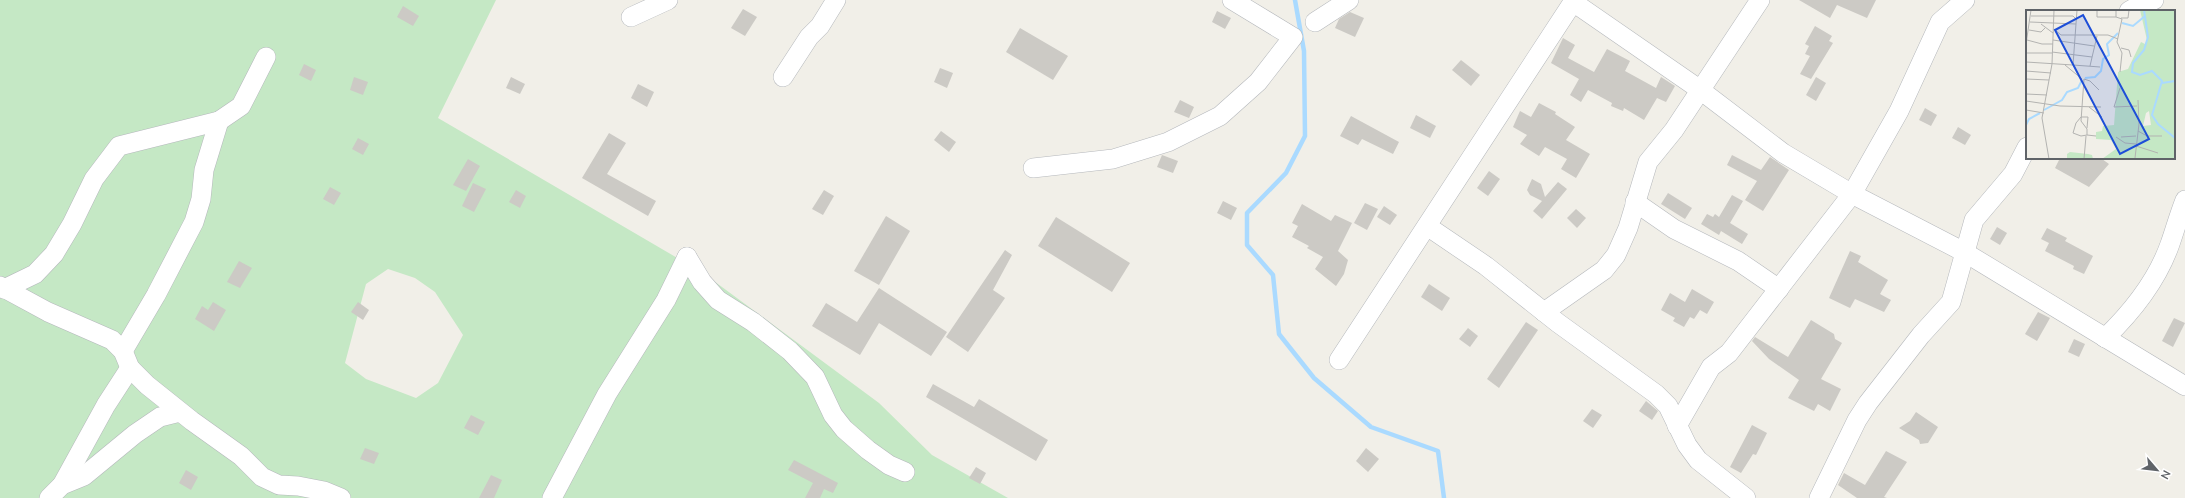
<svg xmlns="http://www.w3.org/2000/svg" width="2185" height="498" font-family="Mulish,sans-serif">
	<rect width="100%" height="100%" fill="#f1efe8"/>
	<!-- green -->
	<path fill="#c5e8c5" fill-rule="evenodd" d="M0,0H496L438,118L703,273L879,403L932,455L1008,498H0ZM388,269L415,278L435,292L463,335L438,383L416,398L366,379L345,363L366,284Z"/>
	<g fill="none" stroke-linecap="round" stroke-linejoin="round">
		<!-- stream -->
		<polyline stroke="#aadaff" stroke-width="4.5" points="1295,0 1304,51 1305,136 1286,173 1247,213 1247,245 1273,275 1279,334 1314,378 1371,427 1438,451 1444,498"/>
	</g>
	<!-- building -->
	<g fill="#cccac5">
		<polygon points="1799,0 1876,0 1867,18 1837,5 1830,18"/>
		<polygon points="403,6 419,16 413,26 397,17"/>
		<polygon points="743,9 757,17 745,36 731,28"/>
		<polygon points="1217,11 1231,18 1225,29 1212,22"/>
		<polygon points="1350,12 1364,18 1355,37 1335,28 1339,19"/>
		<polygon points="1815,26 1832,36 1829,41 1833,43 1811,79 1800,74 1810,56 1805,54 1809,46 1805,44"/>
		<polygon points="1020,28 1068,56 1053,80 1006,52"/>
		<polygon points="1563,38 1575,45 1568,58 1594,72 1607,49 1630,61 1625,71 1656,88 1661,77 1675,86 1666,102 1657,98 1644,120 1624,108 1623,111 1611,106 1612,103 1588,90 1581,102 1570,95 1579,79 1551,63"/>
		<polygon points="1461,60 1480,75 1471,86 1452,70"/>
		<polygon points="304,64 316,70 311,81 299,75"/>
		<polygon points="940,68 953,73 947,88 934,82"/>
		<polygon points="354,77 368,82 363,95 350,90"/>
		<polygon points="511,77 525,84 520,94 506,88"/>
		<polygon points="1816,77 1826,83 1816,101 1806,95"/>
		<polygon points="638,84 654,92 647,107 631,98"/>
		<polygon points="1180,100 1194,107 1189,118 1174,112"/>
		<polygon points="1539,103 1556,112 1555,114 1575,127 1566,140 1590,154 1576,178 1561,169 1567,159 1545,147 1539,156 1520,144 1527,135 1513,127 1520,111 1531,117"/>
		<polygon points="1925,108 1937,115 1931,126 1919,120"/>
		<polygon points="1416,115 1436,126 1430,138 1410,128"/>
		<polygon points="1351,116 1399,142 1393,154 1362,139 1358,145 1340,136"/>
		<polygon points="1958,127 1971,135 1965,145 1952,138"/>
		<polygon points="941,131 956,142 949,152 934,140"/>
		<polygon points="609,133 626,143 607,174 656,201 648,216 582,178"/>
		<polygon points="358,138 369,144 363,155 352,149"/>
		<polygon points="1162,155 1178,161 1173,173 1157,167"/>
		<polygon points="1732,155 1761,170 1770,157 1789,170 1763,211 1745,200 1757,181 1727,165"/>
		<polygon points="2060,158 2103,158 2102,159 2109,164 2089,187 2055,168"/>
		<polygon points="468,159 480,166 466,191 453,185"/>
		<polygon points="1489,171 1500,179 1488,196 1477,188"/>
		<polygon points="1532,179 1541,184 1545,197 1558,182 1567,189 1542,219 1533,211 1542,201 1530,195 1527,190"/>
		<polygon points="473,183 486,189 474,212 462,206"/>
		<polygon points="330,187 341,193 334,205 323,199"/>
		<polygon points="516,190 526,196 520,208 509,202"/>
		<polygon points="824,190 834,196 823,215 812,209"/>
		<polygon points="1668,193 1692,208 1685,219 1661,204"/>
		<polygon points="1732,195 1743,201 1730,223 1748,234 1742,244 1721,231 1719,235 1701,224 1707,214 1713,217 1715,214 1719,217"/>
		<polygon points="1223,201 1237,208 1231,220 1217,213"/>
		<polygon points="1365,203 1378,209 1367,230 1354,223"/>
		<polygon points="1302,204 1331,221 1335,215 1352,223 1338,251 1348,260 1344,274 1336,286 1315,269 1323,257 1307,248 1309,246 1292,237 1298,226 1292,223"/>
		<polygon points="1384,206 1397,215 1390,225 1377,217"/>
		<polygon points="1576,209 1586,218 1577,228 1567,218"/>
		<polygon points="886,216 910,231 879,285 854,271"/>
		<polygon points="1056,217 1130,263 1112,292 1038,246"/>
		<polygon points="1997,227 2007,233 2000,245 1990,239"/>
		<polygon points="2047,228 2067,238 2065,241 2093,256 2084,274 2073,269 2074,266 2045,251 2049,243 2041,239"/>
		<polygon points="1005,250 1012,255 993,290 1005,298 968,352 946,337"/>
		<polygon points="1850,251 1861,256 1858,262 1888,280 1880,294 1891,300 1884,312 1855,299 1850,308 1829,298"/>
		<polygon points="239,261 252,268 240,288 227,282"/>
		<polygon points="1429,284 1450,298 1442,311 1421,297"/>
		<polygon points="879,288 947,332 931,356 879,323 860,355 812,326 826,303 857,322"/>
		<polygon points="1692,289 1714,302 1707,314 1700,310 1694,319 1690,317 1684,327 1673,321 1675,318 1661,310 1670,293 1685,302"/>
		<polygon points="213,302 226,310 214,331 195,319 202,306 208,310"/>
		<polygon points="358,302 369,310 363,320 351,312"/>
		<polygon points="2038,312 2050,318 2037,341 2025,334"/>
		<polygon points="2174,318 2185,323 2173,347 2162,341"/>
		<polygon points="1811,320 1834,334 1835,339 1842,343 1821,379 1841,389 1830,411 1818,404 1814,411 1788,398 1799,380 1769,359 1752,341 1755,337 1788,357"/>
		<polygon points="1526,322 1538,330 1499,388 1487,379"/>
		<polygon points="1468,328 1478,336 1470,347 1459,339"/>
		<polygon points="2074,339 2085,344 2079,357 2068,352"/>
		<polygon points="933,384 974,407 979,399 1048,440 1036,461 926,397"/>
		<polygon points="1646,401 1658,411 1652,420 1639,411"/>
		<polygon points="1592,409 1602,415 1593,428 1583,421"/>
		<polygon points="1916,412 1938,427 1928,443 1920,444 1919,440 1899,428 1910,421"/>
		<polygon points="471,415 485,422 478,435 464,428"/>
		<polygon points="1752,425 1767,433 1756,455 1753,454 1741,473 1730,467"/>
		<polygon points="365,448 379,453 374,464 360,459"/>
		<polygon points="1366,448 1379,459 1368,472 1356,461"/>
		<polygon points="1886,451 1907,462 1884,497 1887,498 1857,498 1838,485 1844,473 1865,485"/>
		<polygon points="794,460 838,483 833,493 824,489 820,498 805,498 813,483 788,470"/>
		<polygon points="976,467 986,473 980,484 969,478"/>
		<polygon points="186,470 198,477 191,490 179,483"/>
		<polygon points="491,475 502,480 494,498 479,498"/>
	</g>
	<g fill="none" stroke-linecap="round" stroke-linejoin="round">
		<defs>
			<g id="minor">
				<polyline points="2129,11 2141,4 2154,0"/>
				<polyline points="631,17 668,0"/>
				<polyline points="1315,22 1349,0"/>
				<polyline points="783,77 809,37 820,26 836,0"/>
				<polyline points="1033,168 1113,159 1168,142 1220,116 1258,82 1293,37 1232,0"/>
				<polyline points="1635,202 1674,229 1738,261 1779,289"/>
				<polyline points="1427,226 1486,266 1558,323 1656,394 1668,406 1687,445 1698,460 1746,498"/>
				<polyline points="687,257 702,282 718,300 753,322 790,351 815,377 833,415 844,429 868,450 889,465 905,472"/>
				<polyline points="0,286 48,312 112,340 123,351 130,368 147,385 192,421 241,456 262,477 279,485 298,486 324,491 341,498"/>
				<polyline points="4,289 35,274 54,254 72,224 94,179 119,146 219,121 241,106 266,57"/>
				<polyline points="1544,312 1604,270 1616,255 1628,228 1648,162 1674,130 1760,0"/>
				<path d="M2105,338C2133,311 2157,281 2170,244C2175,230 2179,215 2185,200"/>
				<polyline points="123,351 156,295 194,222 201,199 204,170 219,121"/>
				<polyline points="1339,360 1573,2 1699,89 1783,153 1852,194 1964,252 2185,386"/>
				<polyline points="1677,426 1711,367 1729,353 1852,194 1899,111 1940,22 1965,0"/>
				<polyline points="62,485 106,405 130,368"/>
				<polyline points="49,498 62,485 84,476 135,434 160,417 180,412"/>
				<polyline points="552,498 607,394 666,300 687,257"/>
				<polyline points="1819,498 1857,420 1868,403 1921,335 1951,302 1974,220 2013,174 2027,147"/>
			</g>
		</defs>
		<!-- minor casing -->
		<use href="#minor" stroke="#b5b8bc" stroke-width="20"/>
		<!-- minor -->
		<use href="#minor" stroke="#fff" stroke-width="19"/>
	</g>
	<!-- overview -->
	<g transform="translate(2026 10)">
		<rect width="149" height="149" fill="#f1efe8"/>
		<path d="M114,0H149V149H76L90,139L85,130L70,129V122L76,121L77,116L88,115L92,62L102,59L115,32L119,34L121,30ZM123,101L125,115L117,116L120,103ZM44,142L62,144L66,145L67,149H41V144Z" fill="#c5e8c5" fill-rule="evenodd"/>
		<path fill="none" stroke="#aadaff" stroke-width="2" d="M118,0L122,27L118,40L107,53L106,62L114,65L126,61L136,71L126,105L132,114L149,128M96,13L107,16L119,6M59,68L69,67L75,61L77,49L83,45L81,34L92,23M136,73L149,71M18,100L36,90L41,82L52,78L56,70M0,115L3,109L14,103"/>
		<path fill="none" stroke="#b3b3b1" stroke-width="1" d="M51,0L47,55L74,57M71,0V7H90M90,0V7L96,9L91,32L96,43L94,62M5,6H47L50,9M95,8H102L103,0M4,12L50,14M15,14L27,23M28,19L35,25H82L92,29M3,20L15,22L19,18M1,30L16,34H27M27,30L68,36M0,34L5,0M95,38L103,40L105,47M26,42L66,47M0,43H26M0,52L47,55M39,55L56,69M64,56L71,26M0,61L25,63M0,69L23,70M94,78L88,97L111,96M0,84L21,85M0,91L34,96L75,97M63,97L76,107M0,100L18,103M61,118L62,107H55L50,113L47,123L55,126L61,125M112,121L121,126H136M70,126L61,125V119L55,111L58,69L64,71L73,80M90,127L99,133L110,134M95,127L110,126M110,136L132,143M109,148L113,114L112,90M23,149L16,108L26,54L28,0M58,149L60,126"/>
		<path fill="#1d4ed8" fill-opacity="0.15" stroke="#1d4ed8" stroke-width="2" d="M57,5L123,129L94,144L29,20Z"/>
		<rect width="149" height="149" fill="none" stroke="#5f6368" stroke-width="2"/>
	</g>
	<!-- north arrow -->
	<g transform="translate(2157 470) rotate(118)" stroke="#ffffff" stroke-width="3" paint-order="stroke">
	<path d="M0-3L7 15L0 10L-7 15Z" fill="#5f6368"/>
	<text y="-6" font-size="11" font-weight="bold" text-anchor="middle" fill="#5f6368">N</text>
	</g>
</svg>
